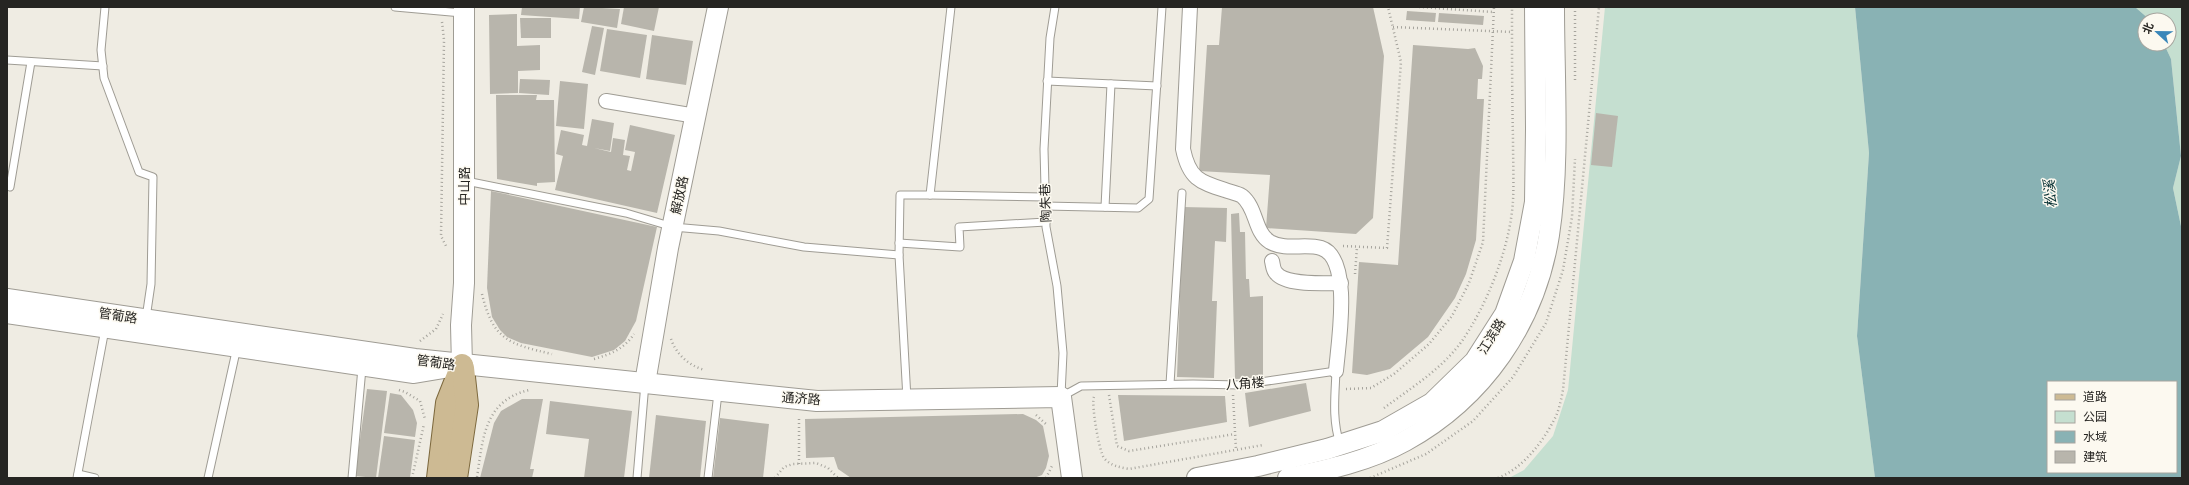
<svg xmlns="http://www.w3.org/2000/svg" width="2189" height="485" font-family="'Fira Sans Condensed','Noto Sans SC',sans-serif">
	<rect width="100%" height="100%" fill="#efece3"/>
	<!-- green -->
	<g fill="#c5dfd0">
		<polygon points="1605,7 1855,7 1869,153 1857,336 1875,478 1509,478 1524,470 1553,436 1568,390"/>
		<polygon points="2135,7 2182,7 2182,231 2173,188 2181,156 2171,59 2164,44 2169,44 2169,20 2150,20"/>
	</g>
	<!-- water -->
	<path fill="#89b2b4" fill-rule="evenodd" d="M1855,7H2135L2150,20H2145V44H2164L2171,59L2181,156L2173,188L2182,231V478H1875L1857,336L1869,153ZM2048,382H2176V472H2048Z"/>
	<!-- building -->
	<g fill="#b8b5ac">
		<polygon points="522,7 580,7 579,19 521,15"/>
		<polygon points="584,7 620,9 617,28 581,22"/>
		<polygon points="624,7 659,7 654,31 621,24"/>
		<polygon points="1222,7 1373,7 1384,56 1373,218 1356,234 1266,228 1270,175 1199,171 1207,45 1219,45"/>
		<polygon points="1407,11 1436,13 1435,22 1406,20"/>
		<polygon points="1439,13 1484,16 1483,25 1438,22"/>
		<polygon points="517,14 517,46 540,45 540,70 518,71 518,93 490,94 489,15"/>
		<polygon points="520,18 551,18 551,38 521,38"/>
		<polygon points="592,26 604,28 595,75 582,72"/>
		<polygon points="607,29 647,35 640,78 600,71"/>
		<polygon points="652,35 693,41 686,85 646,79"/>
		<polygon points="1413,45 1468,49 1475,48 1483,66 1482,79 1478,79 1477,99 1484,99 1476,240 1466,274 1455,298 1428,337 1390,369 1367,375 1352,373 1359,262 1398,265"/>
		<polygon points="520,79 550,80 549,95 519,93"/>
		<polygon points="560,81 588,84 584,129 556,126"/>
		<polygon points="496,95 537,95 536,100 554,100 555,182 537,183 537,186 497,179"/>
		<polygon points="1596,113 1618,116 1612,167 1591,165"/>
		<polygon points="592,119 614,123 610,151 594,148 611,152 613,138 625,140 623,155 630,156 627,170 631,171 635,152 625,150 630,125 675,135 657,213 555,190 563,156 556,154 561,130 584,135 582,145 587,146"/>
		<polygon points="491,191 657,227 636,321 625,341 614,350 592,357 521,343 507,337 500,330 492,317 487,288"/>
		<polygon points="1183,207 1227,208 1226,242 1215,241 1212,301 1217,301 1214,378 1177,377"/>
		<polygon points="1239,213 1240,232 1245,232 1246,279 1249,279 1250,297 1263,296 1263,378 1235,379 1231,214"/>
		<polygon points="1306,383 1311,411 1249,427 1245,393"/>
		<polygon points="367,389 387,391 376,478 355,476"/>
		<polygon points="390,393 401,395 413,410 417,423 415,437 384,433"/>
		<polygon points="1118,395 1225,396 1227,422 1124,441"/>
		<polygon points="522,399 543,399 530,469 534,469 532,478 480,478 494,423 501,411"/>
		<polygon points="550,401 632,411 624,478 584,478 589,439 546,434"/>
		<polygon points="1023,414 1036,420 1043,426 1049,456 1046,468 1042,475 1034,478 851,478 838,469 834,457 806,458 805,419"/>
		<polygon points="656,415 706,421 700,478 649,478"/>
		<polygon points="720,418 769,424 763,478 713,478"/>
		<polygon points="384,436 415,440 410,478 378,478"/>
	</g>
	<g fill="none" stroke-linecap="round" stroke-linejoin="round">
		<defs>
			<g id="lane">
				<polyline points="105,7 101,50 104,78 139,172 153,177 151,284 146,318"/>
				<polyline points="395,7 462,13"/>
				<polyline points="951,7 930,195 1045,197"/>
				<polyline points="1055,7 1050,38 1044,149 1046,227 1057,286 1063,353 1061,395"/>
				<polyline points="7,60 103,66"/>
				<polyline points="1047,81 1157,86"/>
				<polyline points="466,181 626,213 673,227 719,231 804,247 899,255"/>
				<polyline points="10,187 31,62"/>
				<polyline points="1045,206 1138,208 1149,199 1162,7"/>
				<polyline points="1105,207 1111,84"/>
				<polyline points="899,243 960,247 959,227 1046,222"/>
				<polyline points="1170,384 1182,193"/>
				<path d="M1061,397L1081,386L1193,384L1240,385L1336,371C1335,396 1332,420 1340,444"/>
				<polyline points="907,399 899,255 900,195 930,195"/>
				<polyline points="78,474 95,478"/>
				<polyline points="77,478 105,329"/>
				<polyline points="208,478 237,347"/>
				<polyline points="352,478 362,368"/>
				<polyline points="637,478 645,383"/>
				<polyline points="708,478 718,393"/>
			</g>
			<g id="street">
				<path d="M1190,7L1183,149C1189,178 1199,182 1225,190C1230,192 1237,193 1242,196C1257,208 1254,232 1270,242C1286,251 1305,243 1321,248C1353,258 1338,345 1336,371"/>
				<polyline points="606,101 696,116"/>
				<path d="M1272,261C1273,265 1273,270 1276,273C1286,286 1324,283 1341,283"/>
			</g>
			<g id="secondary">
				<polyline points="7,299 415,359 817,401 1061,397 1072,478"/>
				<polyline points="7,313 414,373 450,367"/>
				<polyline points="462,365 461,325 464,283 464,7"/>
				<polyline points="645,383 668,248 718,7"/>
				<polyline points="1197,478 1258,466 1327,449 1383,431 1432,403 1475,361 1505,314 1524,261 1535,202 1536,129 1535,7"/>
				<path d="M1288,478C1327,470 1369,461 1405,441C1483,398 1535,323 1549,235C1560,163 1554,80 1554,7"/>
			</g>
			<g id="primary">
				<polyline points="438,478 447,403 462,365"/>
				<polyline points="456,478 467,405 463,368"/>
			</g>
		</defs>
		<!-- lane casing -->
		<use href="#lane" stroke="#9f9c94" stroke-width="9"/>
		<!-- street casing -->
		<use href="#street" stroke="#9f9c94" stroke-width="16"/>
		<!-- secondary casing -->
		<use href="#secondary" stroke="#9f9c94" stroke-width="22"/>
		<!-- primary casing -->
		<use href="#primary" stroke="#7c683d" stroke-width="24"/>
		<!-- path -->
		<g stroke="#a6a49d" stroke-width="2.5" stroke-dasharray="1 3" stroke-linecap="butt">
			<polyline points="1419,7 1493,12"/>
			<polyline points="442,22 444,40 441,236 446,246"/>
			<polyline points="1393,27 1512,32"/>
			<polyline points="1575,80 1575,7"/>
			<polyline points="1343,246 1387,248 1401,62 1388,7"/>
			<polyline points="1355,274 1357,247"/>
			<path d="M482,294C493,340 509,344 552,354"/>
			<path d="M671,339C676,354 689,366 705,370"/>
			<polyline points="420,341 436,329 443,314"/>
			<path d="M594,359C611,354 624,349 634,334"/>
			<polyline points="1346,389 1371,388 1394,374 1429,344 1452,316 1469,283 1483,242 1494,7"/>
			<polyline points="399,390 405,392 420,401 425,419"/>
			<polyline points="1109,395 1117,446 1129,451 1235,434"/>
			<polyline points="1233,395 1236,450"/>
			<path d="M1094,397C1091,404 1099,451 1104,458C1111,466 1119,467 1129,469L1263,445"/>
			<path d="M1384,408C1411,388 1442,369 1462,341C1488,303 1510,247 1513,201C1514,181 1513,160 1513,140C1512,96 1512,51 1512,7"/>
			<polyline points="1036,415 1046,424"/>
			<polyline points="799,464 799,417"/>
			<path d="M477,477C483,438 484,401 529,390"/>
			<polyline points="412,478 424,424"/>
			<polyline points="775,478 784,467 793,464 816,463 828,468 838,478"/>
			<polyline points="1046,478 1052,466"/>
			<polyline points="1370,478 1426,454 1473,421 1513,377 1546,323 1563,270 1572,217 1575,159"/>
			<path d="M1498,478C1523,468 1542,443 1554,420C1559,411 1561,400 1563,390L1599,7"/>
		</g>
		<!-- lane -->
		<use href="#lane" stroke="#fff" stroke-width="7"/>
		<!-- street -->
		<use href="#street" stroke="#fff" stroke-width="14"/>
		<!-- secondary -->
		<use href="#secondary" stroke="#fff" stroke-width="20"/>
		<!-- primary -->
		<use href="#primary" stroke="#cdba93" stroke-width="22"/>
	</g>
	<g text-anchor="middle" stroke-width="3" stroke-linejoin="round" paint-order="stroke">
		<!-- street labels -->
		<g font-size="13" fill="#262522" stroke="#fcf9f0">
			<text transform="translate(464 186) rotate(-90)" y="5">中山路</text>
			<text transform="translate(679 195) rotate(-78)" y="5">解放路</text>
			<text transform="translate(1045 203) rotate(-92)" y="5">陶朱巷</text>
			<text transform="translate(118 315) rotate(9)" y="5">管葡路</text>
			<text transform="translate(1491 336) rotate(-58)" y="5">江滨路</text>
			<text transform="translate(436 362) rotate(8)" y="5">管葡路</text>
			<text transform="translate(1245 383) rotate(-4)" y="5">八角楼</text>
			<text transform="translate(801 398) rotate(4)" y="5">通济路</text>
		</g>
		<!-- water labels -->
		<g font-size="14" font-style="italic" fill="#063033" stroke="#fcf9f0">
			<text transform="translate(2050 194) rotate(-95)" y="5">松溪</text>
		</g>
	</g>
	<!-- border -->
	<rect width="2189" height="485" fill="none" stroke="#262522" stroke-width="16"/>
	<!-- legend -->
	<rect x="2047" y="381" width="130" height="92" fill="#fcf9f0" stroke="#a6a49e"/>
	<rect x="2055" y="394" width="20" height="6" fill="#cdba93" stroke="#a6a49e"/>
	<text x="2083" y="401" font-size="12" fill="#262522">道路</text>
	<rect x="2055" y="411" width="20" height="12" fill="#c5dfd0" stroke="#a6a49e"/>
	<text x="2083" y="421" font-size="12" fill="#262522">公园</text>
	<rect x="2055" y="431" width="20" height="12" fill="#89b2b4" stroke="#a6a49e"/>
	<text x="2083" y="441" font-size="12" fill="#262522">水域</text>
	<rect x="2055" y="451" width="20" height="12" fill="#b8b5ac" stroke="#a6a49e"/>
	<text x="2083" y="461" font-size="12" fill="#262522">建筑</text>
	<!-- north arrow -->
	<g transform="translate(2157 32) rotate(292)"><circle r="19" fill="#fcf9f0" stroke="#a6a49e"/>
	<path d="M0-3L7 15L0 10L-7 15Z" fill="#3986b9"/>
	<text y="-6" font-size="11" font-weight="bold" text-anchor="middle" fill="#262522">北</text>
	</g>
</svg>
